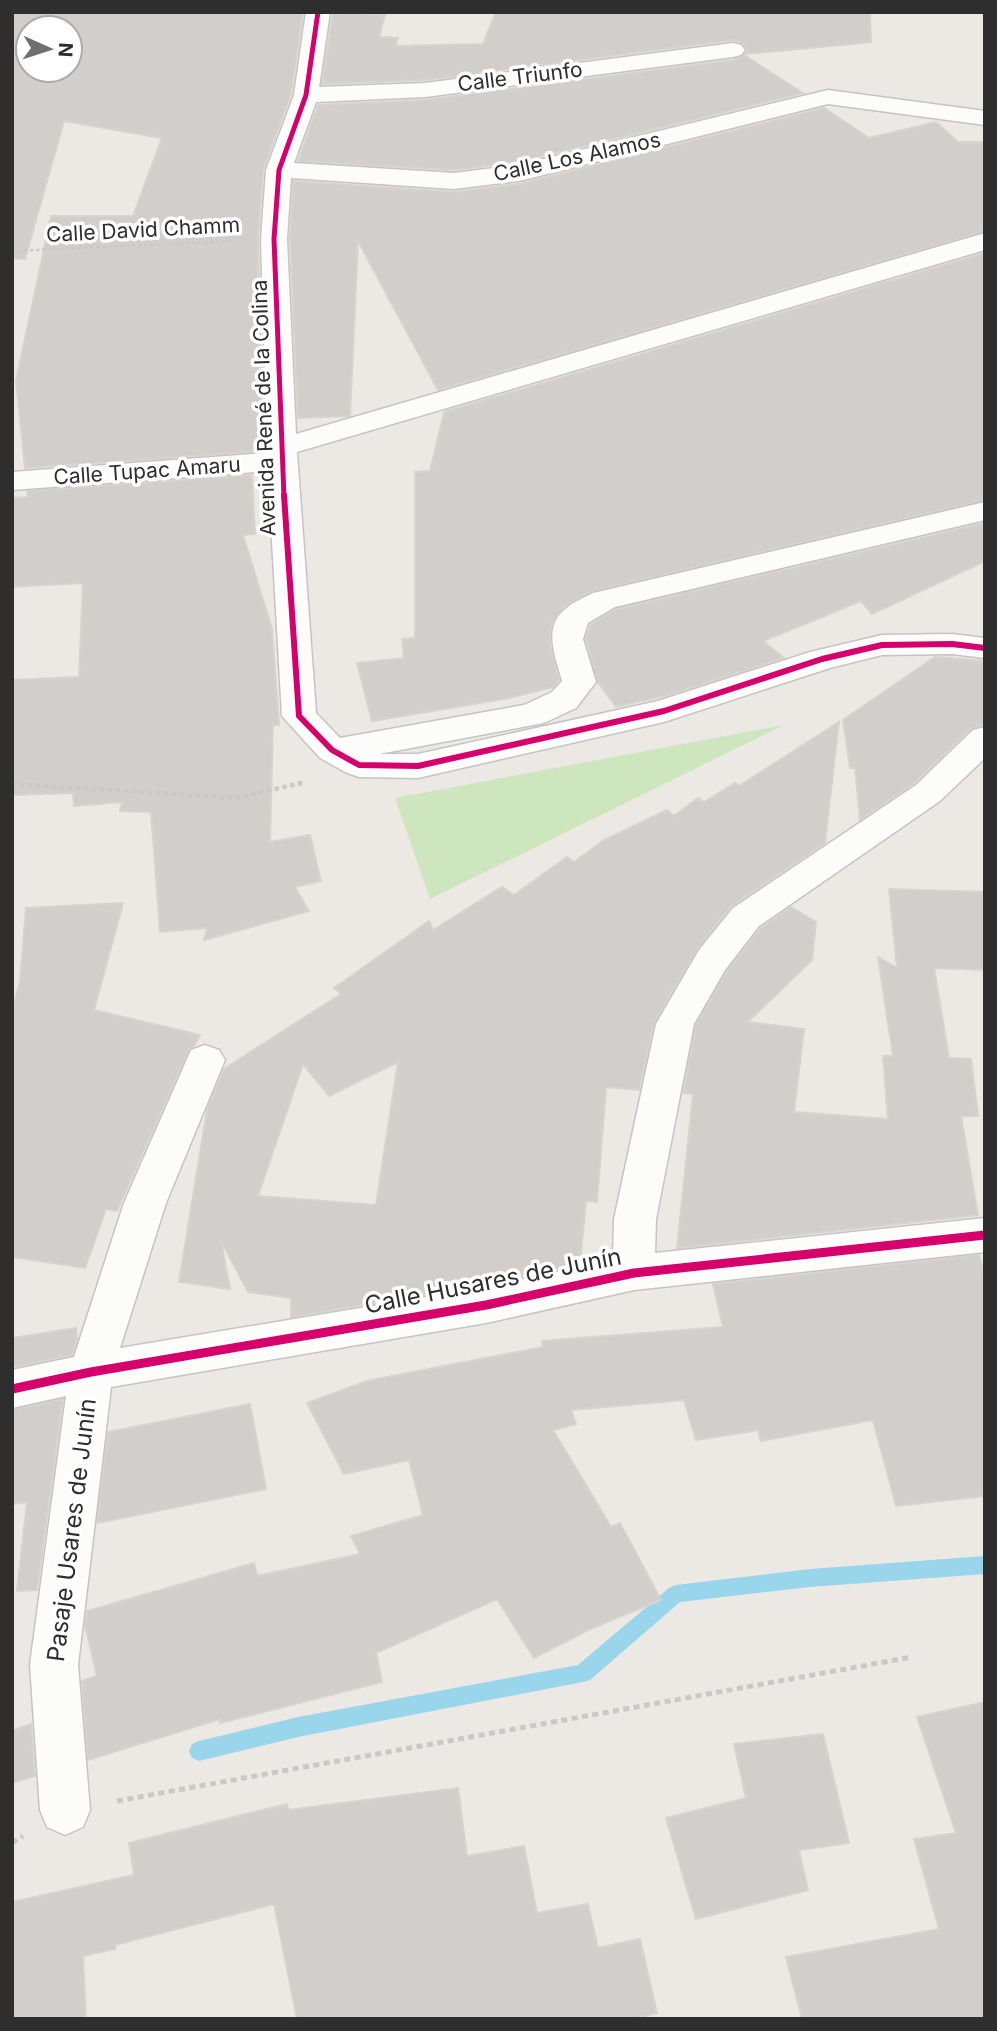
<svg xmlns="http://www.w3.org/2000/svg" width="997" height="2031" font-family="Inter,sans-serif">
	<rect width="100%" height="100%" fill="#ece8e4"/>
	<!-- green -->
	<polygon fill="#cee6be" points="784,725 430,899 395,798"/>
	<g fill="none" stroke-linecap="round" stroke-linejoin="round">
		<!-- stream -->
		<polygon fill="#99d6ec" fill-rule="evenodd" points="985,1556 985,1574 810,1587 680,1602 590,1680 583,1682 298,1737 199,1761 192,1758 189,1751 192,1744 199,1741 298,1717 578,1665 669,1588 676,1585 810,1569"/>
	</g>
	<!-- building -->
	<g fill="#d1cecb" stroke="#d7d4d0" stroke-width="2" fill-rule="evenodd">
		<path d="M12,12H303L291,94L263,170L258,239L263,451L25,468L16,381L51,216H133L162,138L64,121L25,259L12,258ZM28,28H70V70H28Z"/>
		<polygon points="496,12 870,12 871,42 745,54 748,50 743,43 733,40 425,80 322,84 333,13 385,15 379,37 398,38 395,46 483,44"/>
		<polygon points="744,55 803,93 519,162 454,170 298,161 318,105 425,100 733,60"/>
		<polygon points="824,108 869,138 936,122 958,142 985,142 985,231 438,390 358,241 350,416 298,418 290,239 293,181 454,192 519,184"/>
		<polygon points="985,253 985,500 592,591 564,606 551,625 550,645 559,680 553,687 509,698 372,721 357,663 404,658 402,639 415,638 415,472 430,471 444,412"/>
		<polygon points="252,475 255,534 243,535 272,629 279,725 273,725 270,842 310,835 321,881 295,887 309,911 204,940 207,928 160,932 151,812 120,811 122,802 74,806 73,793 12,795 12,680 79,677 83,583 12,587 12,498 28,497 27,491"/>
		<polygon points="985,523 985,561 872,614 861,601 763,641 784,658 668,695 616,707 598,682 586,639 590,625 616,609"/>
		<polygon points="935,657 985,661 985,725 971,728 914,783 860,820 855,768 850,768 843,720"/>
		<path d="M839,722L825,843L731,906L697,949L654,1023L639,1090L606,1087L597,1202L586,1201L580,1264L486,1284L291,1317V1298L248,1292L221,1241L230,1289L179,1282L207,1110L224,1069L341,994L334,988L429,921L433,930L502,887L514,895L567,857L574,862L604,840L667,810L674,816L698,798L704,802L735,783L739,786ZM398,1062L376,1205L258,1196L303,1064L329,1096Z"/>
		<polygon points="889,889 985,892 985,970 934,968 949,1058 971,1059 978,1116 961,1116 978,1215 677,1248 693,1094 683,1093 696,1025 727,971 761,928 791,907 816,922 812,960 748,1022 804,1029 794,1112 888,1119 883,1056 893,1056 878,957 897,968"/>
		<polygon points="123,903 94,1010 200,1035 194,1046 189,1049 117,1211 106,1209 85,1268 12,1257 12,1010 20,981 26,908"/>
		<polygon points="979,1255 985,1278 985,1496 896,1506 873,1420 761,1441 758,1430 696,1440 684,1400 571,1410 576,1424 553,1430 611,1527 620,1523 661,1600 590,1629 534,1658 497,1599 376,1653 382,1682 220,1723 220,1719 88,1760 82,1681 97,1676 85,1625 87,1611 254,1563 257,1576 360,1554 351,1536 423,1515 409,1460 344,1474 307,1403 367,1381 543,1347 542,1341 723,1327 713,1284"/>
		<polygon points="76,1328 77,1339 72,1355 12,1367 12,1338"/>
		<polygon points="63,1399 37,1590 17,1591 27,1502 12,1504 12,1410"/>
		<polygon points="250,1404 266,1489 97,1523 108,1432"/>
		<polygon points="985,1702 985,2019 802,2019 786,1957 939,1929 914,1839 956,1833 917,1717"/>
		<polygon points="31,1724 35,1776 12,1783 12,1731"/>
		<polygon points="823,1734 849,1843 799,1850 808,1890 696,1919 666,1818 746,1798 734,1744"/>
		<polygon points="458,1788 467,1856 524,1846 537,1913 588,1904 598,1948 640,1939 657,2013 632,2019 297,2019 274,1904 115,1945 115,1949 83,1956 86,2019 12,2019 12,1902 134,1875 129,1843 287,1804 288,1810"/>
	</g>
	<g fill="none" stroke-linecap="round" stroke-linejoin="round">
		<defs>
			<g id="street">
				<path d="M306,12H330L319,87L425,83L733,43L741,45L745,50L741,55L733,57L425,97L316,102L294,163L454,173L519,165L828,90L985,111V125L828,104L519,181L454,189L291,178L287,239L296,434L985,233V250L297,452L316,713L340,738L524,705L552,692L562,681C556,659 543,629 563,611C571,603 583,598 593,593L985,502V520L615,607L588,623L583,639L596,682L576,708L544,723L379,754H418L658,701L810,652L882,635L952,634L985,638V658L952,654L882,655L830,668L664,722L418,778L359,777L347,773L320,758L282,716L268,471L12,490V472L267,453L261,239L266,170L294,95Z"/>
				<polygon points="985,727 985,758 940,801 759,926 725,970 694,1024 656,1219 655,1253 985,1218 985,1252 634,1290 486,1323 111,1387 78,1665 90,1810 83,1827 65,1835 47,1827 40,1810 30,1665 66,1396 12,1408 12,1370 74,1357 124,1203 191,1050 205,1045 219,1050 225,1060 166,1203 120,1348 486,1287 613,1260 614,1219 656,1024 699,950 733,908 916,785 973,730"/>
			</g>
		</defs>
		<!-- street casing -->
		<use href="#street" stroke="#c5c4c5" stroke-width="3"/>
		<!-- path-far2 -->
		<polyline stroke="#c9c9c8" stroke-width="2.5" stroke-dasharray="3.5 2.5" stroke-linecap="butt" points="12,251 235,241"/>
		<!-- path-far1 -->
		<polyline stroke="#c9c9c8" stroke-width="4.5" stroke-dasharray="4.5 3.5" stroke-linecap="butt" points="12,784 235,798 306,782"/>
		<!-- path -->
		<g stroke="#c9c9c8" stroke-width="5" stroke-dasharray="6 4.5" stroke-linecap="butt">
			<polyline points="117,1801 912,1657"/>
			<polyline points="12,1843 23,1836"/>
		</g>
		<!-- street -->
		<use href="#street" fill="#fcfcfb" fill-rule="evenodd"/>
		<defs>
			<polyline id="cycleway-far2" points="284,497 274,239 279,170 306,95 318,12"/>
			<polyline id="cycleway-far1" points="284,495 299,716 332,750 359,765 418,766 664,711 822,659 882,645 952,644 985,648"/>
			<polyline id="cycleway" points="12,1389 91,1372 486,1305 634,1273 985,1235"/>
		</defs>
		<!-- cycleway-far2 casing -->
		<use href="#cycleway-far2" stroke="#fff" stroke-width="8"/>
		<!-- cycleway-far1 casing -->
		<use href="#cycleway-far1" stroke="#fff" stroke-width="10"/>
		<!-- cycleway casing -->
		<use href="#cycleway" stroke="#fff" stroke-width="13"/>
		<!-- cycleway-far2 -->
		<use href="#cycleway-far2" stroke="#d6006c" stroke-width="5"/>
		<!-- cycleway-far1 -->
		<use href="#cycleway-far1" stroke="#d6006c" stroke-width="6"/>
		<!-- cycleway -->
		<use href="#cycleway" stroke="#d6006c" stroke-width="9"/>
	</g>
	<g text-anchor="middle" stroke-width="7" stroke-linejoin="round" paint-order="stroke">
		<!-- far-street labels -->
		<g font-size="21" fill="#2e2e2e" stroke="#fff">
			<text transform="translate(520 77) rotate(-7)" y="7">Calle Triunfo</text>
			<text transform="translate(577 157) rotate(-12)" y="7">Calle Los Alamos</text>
			<text transform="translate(143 230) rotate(-3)" y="7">Calle David Chamm</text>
			<text transform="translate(264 408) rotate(-92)" y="7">Avenida René de la Colina</text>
			<text transform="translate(147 471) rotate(-4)" y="7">Calle Tupac Amaru</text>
		</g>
		<!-- street labels -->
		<g font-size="24" fill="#2e2e2e" stroke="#fff">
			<text transform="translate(493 1281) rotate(-11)" y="8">Calle Husares de Junín</text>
			<text transform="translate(72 1530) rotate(-83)" y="8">Pasaje Usares de Junín</text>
		</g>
	</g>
	<!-- border -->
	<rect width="997" height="2031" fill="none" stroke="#2e2e2e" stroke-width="28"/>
	<!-- north arrow -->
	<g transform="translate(49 49) rotate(93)"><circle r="33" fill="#ffffff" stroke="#ababab" stroke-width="2"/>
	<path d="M0-5L12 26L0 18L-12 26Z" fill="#706f6e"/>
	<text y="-10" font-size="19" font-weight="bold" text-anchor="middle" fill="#2e2e2e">N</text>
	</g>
</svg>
